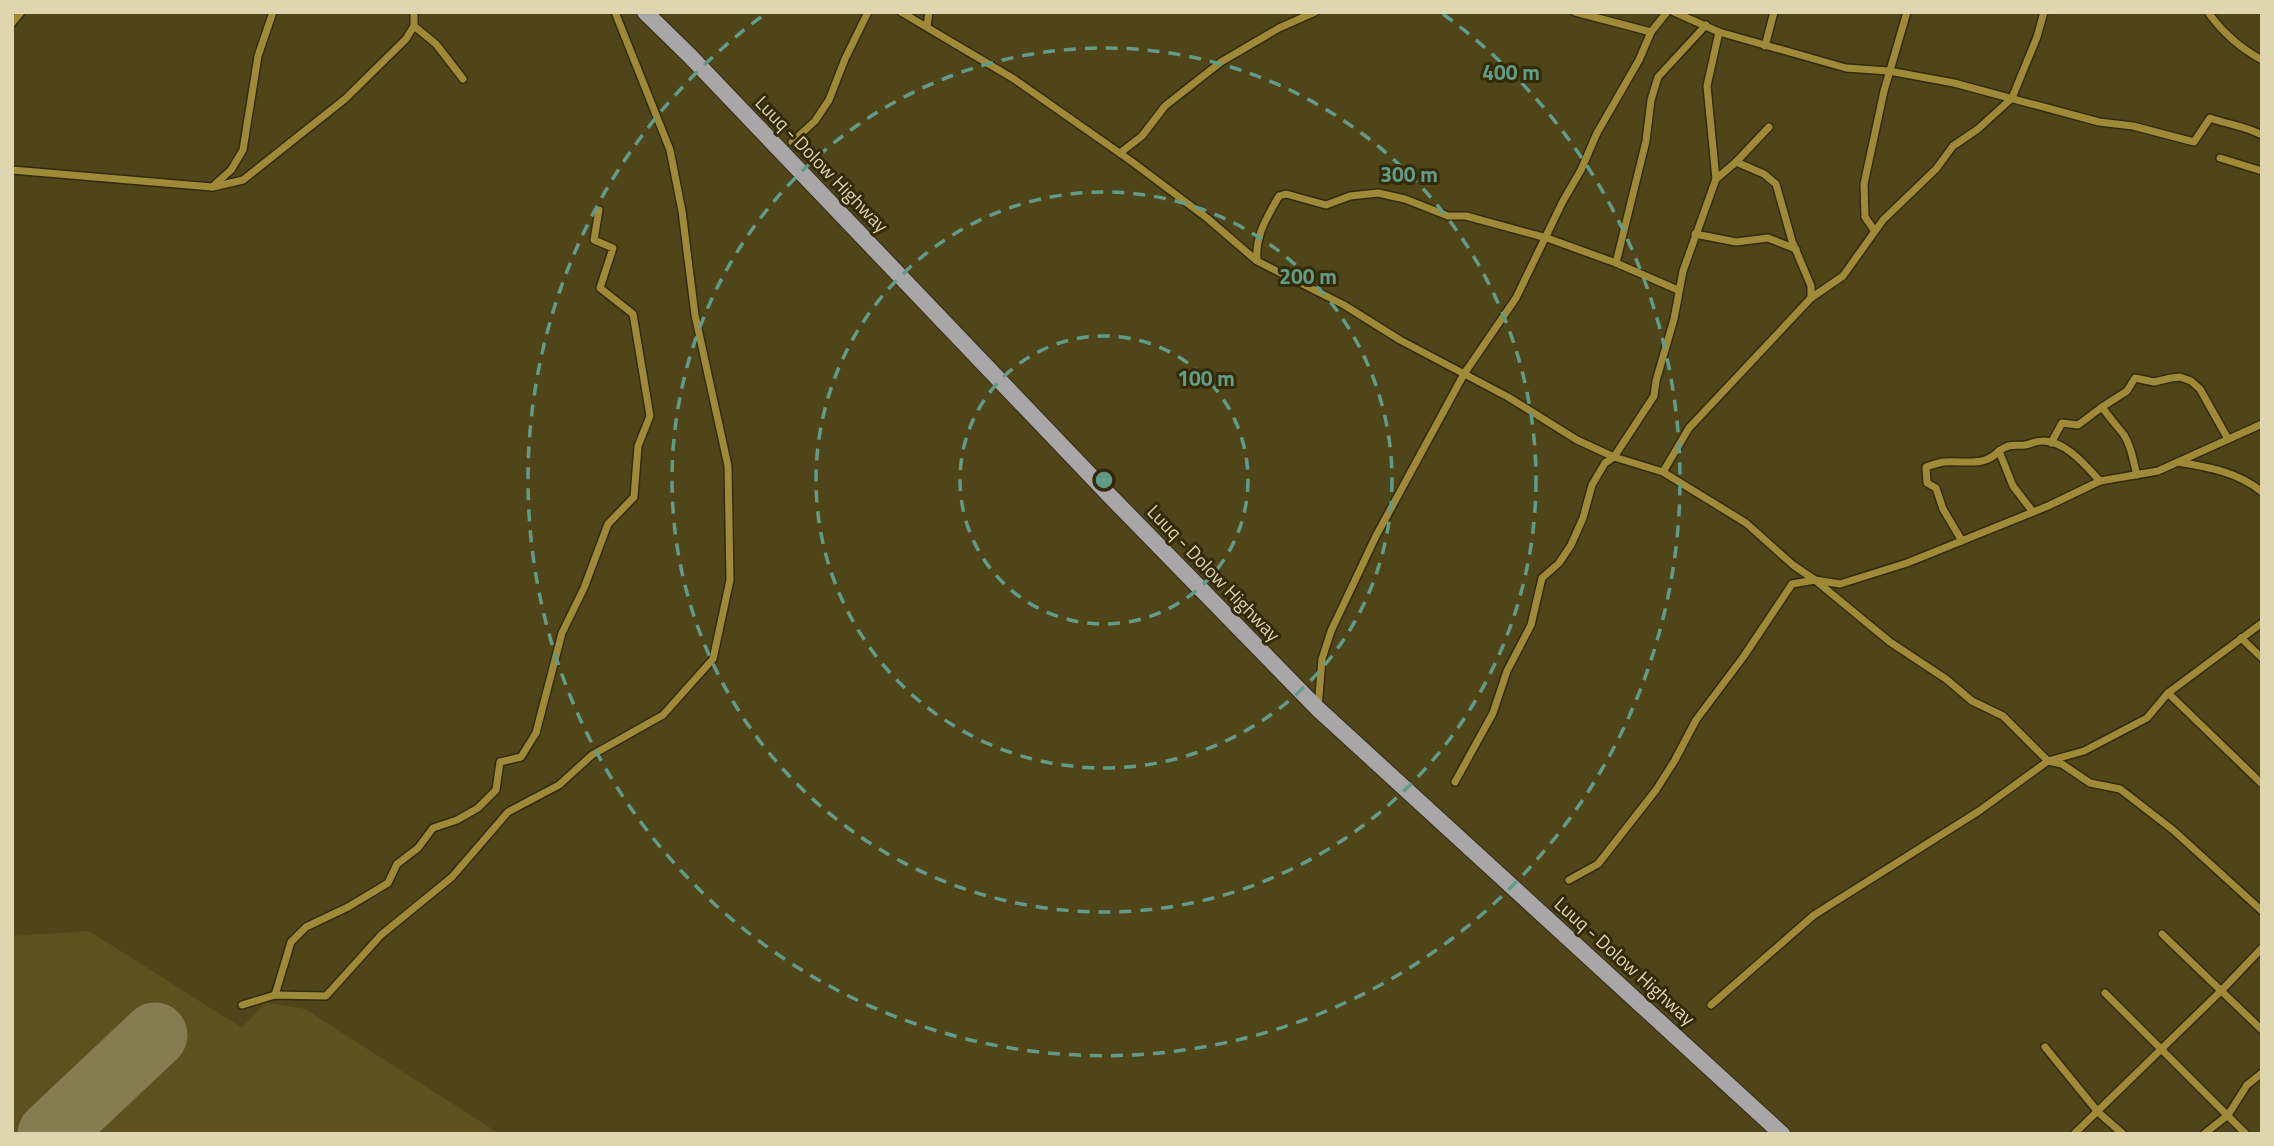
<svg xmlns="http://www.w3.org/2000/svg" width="2274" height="1146" font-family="'Titillium Web',sans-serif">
	<rect width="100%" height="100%" fill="#4f4519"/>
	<!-- built -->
	<polygon fill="#5d5120" points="89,931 242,1028 266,1002 305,1009 500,1134 12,1134 12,936"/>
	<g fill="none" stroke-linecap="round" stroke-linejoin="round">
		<!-- runway -->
		<polyline stroke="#867c52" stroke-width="65" points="50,1134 155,1035"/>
		<defs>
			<g id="minor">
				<polyline points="414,12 414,26 436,44 463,79"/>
				<polyline points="901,12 1014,79 1131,161 1207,218 1257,261 1344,305 1400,340 1508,397 1577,440 1614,457 1663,472 1746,523 1793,565 1815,580 1890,642 1946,679 1972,701 2003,716 2048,761 2062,764 2090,783 2120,789 2173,830 2262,911"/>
				<polyline points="1575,12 1651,32"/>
				<path d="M1674,12L1719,32L1846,68L1889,71L1954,83L2099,122L2133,126L2194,142L2210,118C2229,125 2243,125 2262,135"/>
				<path d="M2208,12C2222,32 2240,48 2262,60"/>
				<polyline points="12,23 21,12"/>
				<polyline points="927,26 929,12"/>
				<polyline points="1765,46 1774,12"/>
				<polyline points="792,142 815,121 829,100 845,59 868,12"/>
				<polyline points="1120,153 1142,136 1165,106 1221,62 1279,28 1315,12"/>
				<polyline points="2220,158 2262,171"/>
				<polyline points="1736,162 1764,174 1776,184 1792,241 1811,286 1811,298"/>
				<polyline points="12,170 212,187 231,170 243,150 258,56 273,12"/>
				<polyline points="1716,179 1736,162 1769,127"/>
				<polyline points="213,187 243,180 345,99 406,39 414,26"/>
				<polyline points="1874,230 1865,217 1864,184 1884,91 1907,12"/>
				<polyline points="1695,234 1736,242 1768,238 1796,249"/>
				<path d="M1257,260C1255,236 1267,217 1279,196L1286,194L1326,205L1350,196L1378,193L1405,199L1448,216H1466L1547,238L1616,263L1678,290"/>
				<polyline points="1616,263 1646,141 1651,100 1658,77 1706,25"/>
				<polyline points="2102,407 2127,391 2135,378 2154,382 2171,378 2180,377 2191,381 2200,389 2228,439"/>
				<path d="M2051,443L2062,423L2078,425L2102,407C2109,417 2117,426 2124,435C2132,447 2133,461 2137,475"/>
				<path d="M2178,462C2208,467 2238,472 2262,492"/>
				<polyline points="1663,472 1689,428 1811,298 1843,276 1883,220 1936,169 1953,146 1978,129 2012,98 2037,37 2044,12"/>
				<path d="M2033,512L2013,486L1999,451C2011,443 2012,446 2025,445C2031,444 2036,441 2042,441C2065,440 2086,466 2100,481"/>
				<path d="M1962,541L1943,509L1936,488L1927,483L1926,467C1932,465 1938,463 1943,462C1964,460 1983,468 1999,451"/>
				<polyline points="2241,638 2262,658"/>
				<polyline points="2168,693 2262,784"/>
				<polyline points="1318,708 1322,659 1331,631 1376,536 1464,374 1516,298 1563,201 1581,170 1597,133 1639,60 1651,32 1667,12"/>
				<polyline points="1455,782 1493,713 1507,671 1531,625 1542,578 1559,563 1571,545 1583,518 1592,485 1605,463 1614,457 1654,396 1656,381 1674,319 1683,271 1716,179 1707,86 1719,32"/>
				<polyline points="1569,880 1598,864 1656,790 1675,760 1696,720 1744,656 1792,584 1815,580 1840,584 1907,563 2048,506 2100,481 2158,471 2262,424"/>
				<polyline points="2162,934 2262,1030"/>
				<polyline points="2105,993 2246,1134"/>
				<polyline points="275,995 291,942 306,927 348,907 388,883 397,864 418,848 433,828 457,820 478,808 496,790 500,762 521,757 536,733 562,633 584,588 608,524 634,497 638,446 650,416 633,314 600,288 613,248 594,240 599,210"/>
				<polyline points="242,1005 275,995 326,996 381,935 452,877 508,812 559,785 592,755 663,715 713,659 730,580 728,466 695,315 682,211 670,150 615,12"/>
				<polyline points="1711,1005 1814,915 1979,811 2048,761 2084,751 2147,718 2168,693 2262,623"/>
				<polyline points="2045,1047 2098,1112 2123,1134"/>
				<polyline points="2074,1134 2221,991 2262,948"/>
				<polyline points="2204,1134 2228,1115 2247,1085 2262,1073"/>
			</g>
			<polyline id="primary" points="645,12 690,56 1111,497 1317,708 1782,1134"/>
		</defs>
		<!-- minor casing -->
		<use href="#minor" stroke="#312b11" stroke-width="10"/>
		<!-- primary casing -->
		<use href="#primary" stroke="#312b11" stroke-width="18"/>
		<!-- minor -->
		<use href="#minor" stroke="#9e8a37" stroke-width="7"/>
		<!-- primary -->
		<use href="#primary" stroke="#a8a6a7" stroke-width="16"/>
	</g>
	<!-- distance rings -->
	<g fill="none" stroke="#629c88" stroke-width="3.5" stroke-dasharray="12 9">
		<circle cx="1104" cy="480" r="144"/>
		<circle cx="1104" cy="480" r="288"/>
		<circle cx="1104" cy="480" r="432"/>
		<path d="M1443 14A576 576 0 1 1 765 14"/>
	</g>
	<g text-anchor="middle" stroke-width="6" stroke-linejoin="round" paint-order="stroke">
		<!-- street labels -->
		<g font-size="19" fill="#dfd5ae" stroke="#332b07">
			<text transform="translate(822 164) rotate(46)" y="7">Luuq - Dolow Highway</text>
			<text transform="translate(1214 573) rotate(46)" y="7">Luuq - Dolow Highway</text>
			<text transform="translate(1625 961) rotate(42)" y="7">Luuq - Dolow Highway</text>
		</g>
	</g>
	<circle cx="1104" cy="480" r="10" fill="#629c88" stroke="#332b07" stroke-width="3.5"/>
	<g font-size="21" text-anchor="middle" font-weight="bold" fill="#629c88" stroke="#332b07" stroke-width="6" stroke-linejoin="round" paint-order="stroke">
		<text x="1511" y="80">400 m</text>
		<text x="1409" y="182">300 m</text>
		<text x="1308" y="284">200 m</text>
		<text x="1206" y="386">100 m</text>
	</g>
	<!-- border -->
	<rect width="2274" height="1146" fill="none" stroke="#dfd5ae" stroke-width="28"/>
</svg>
